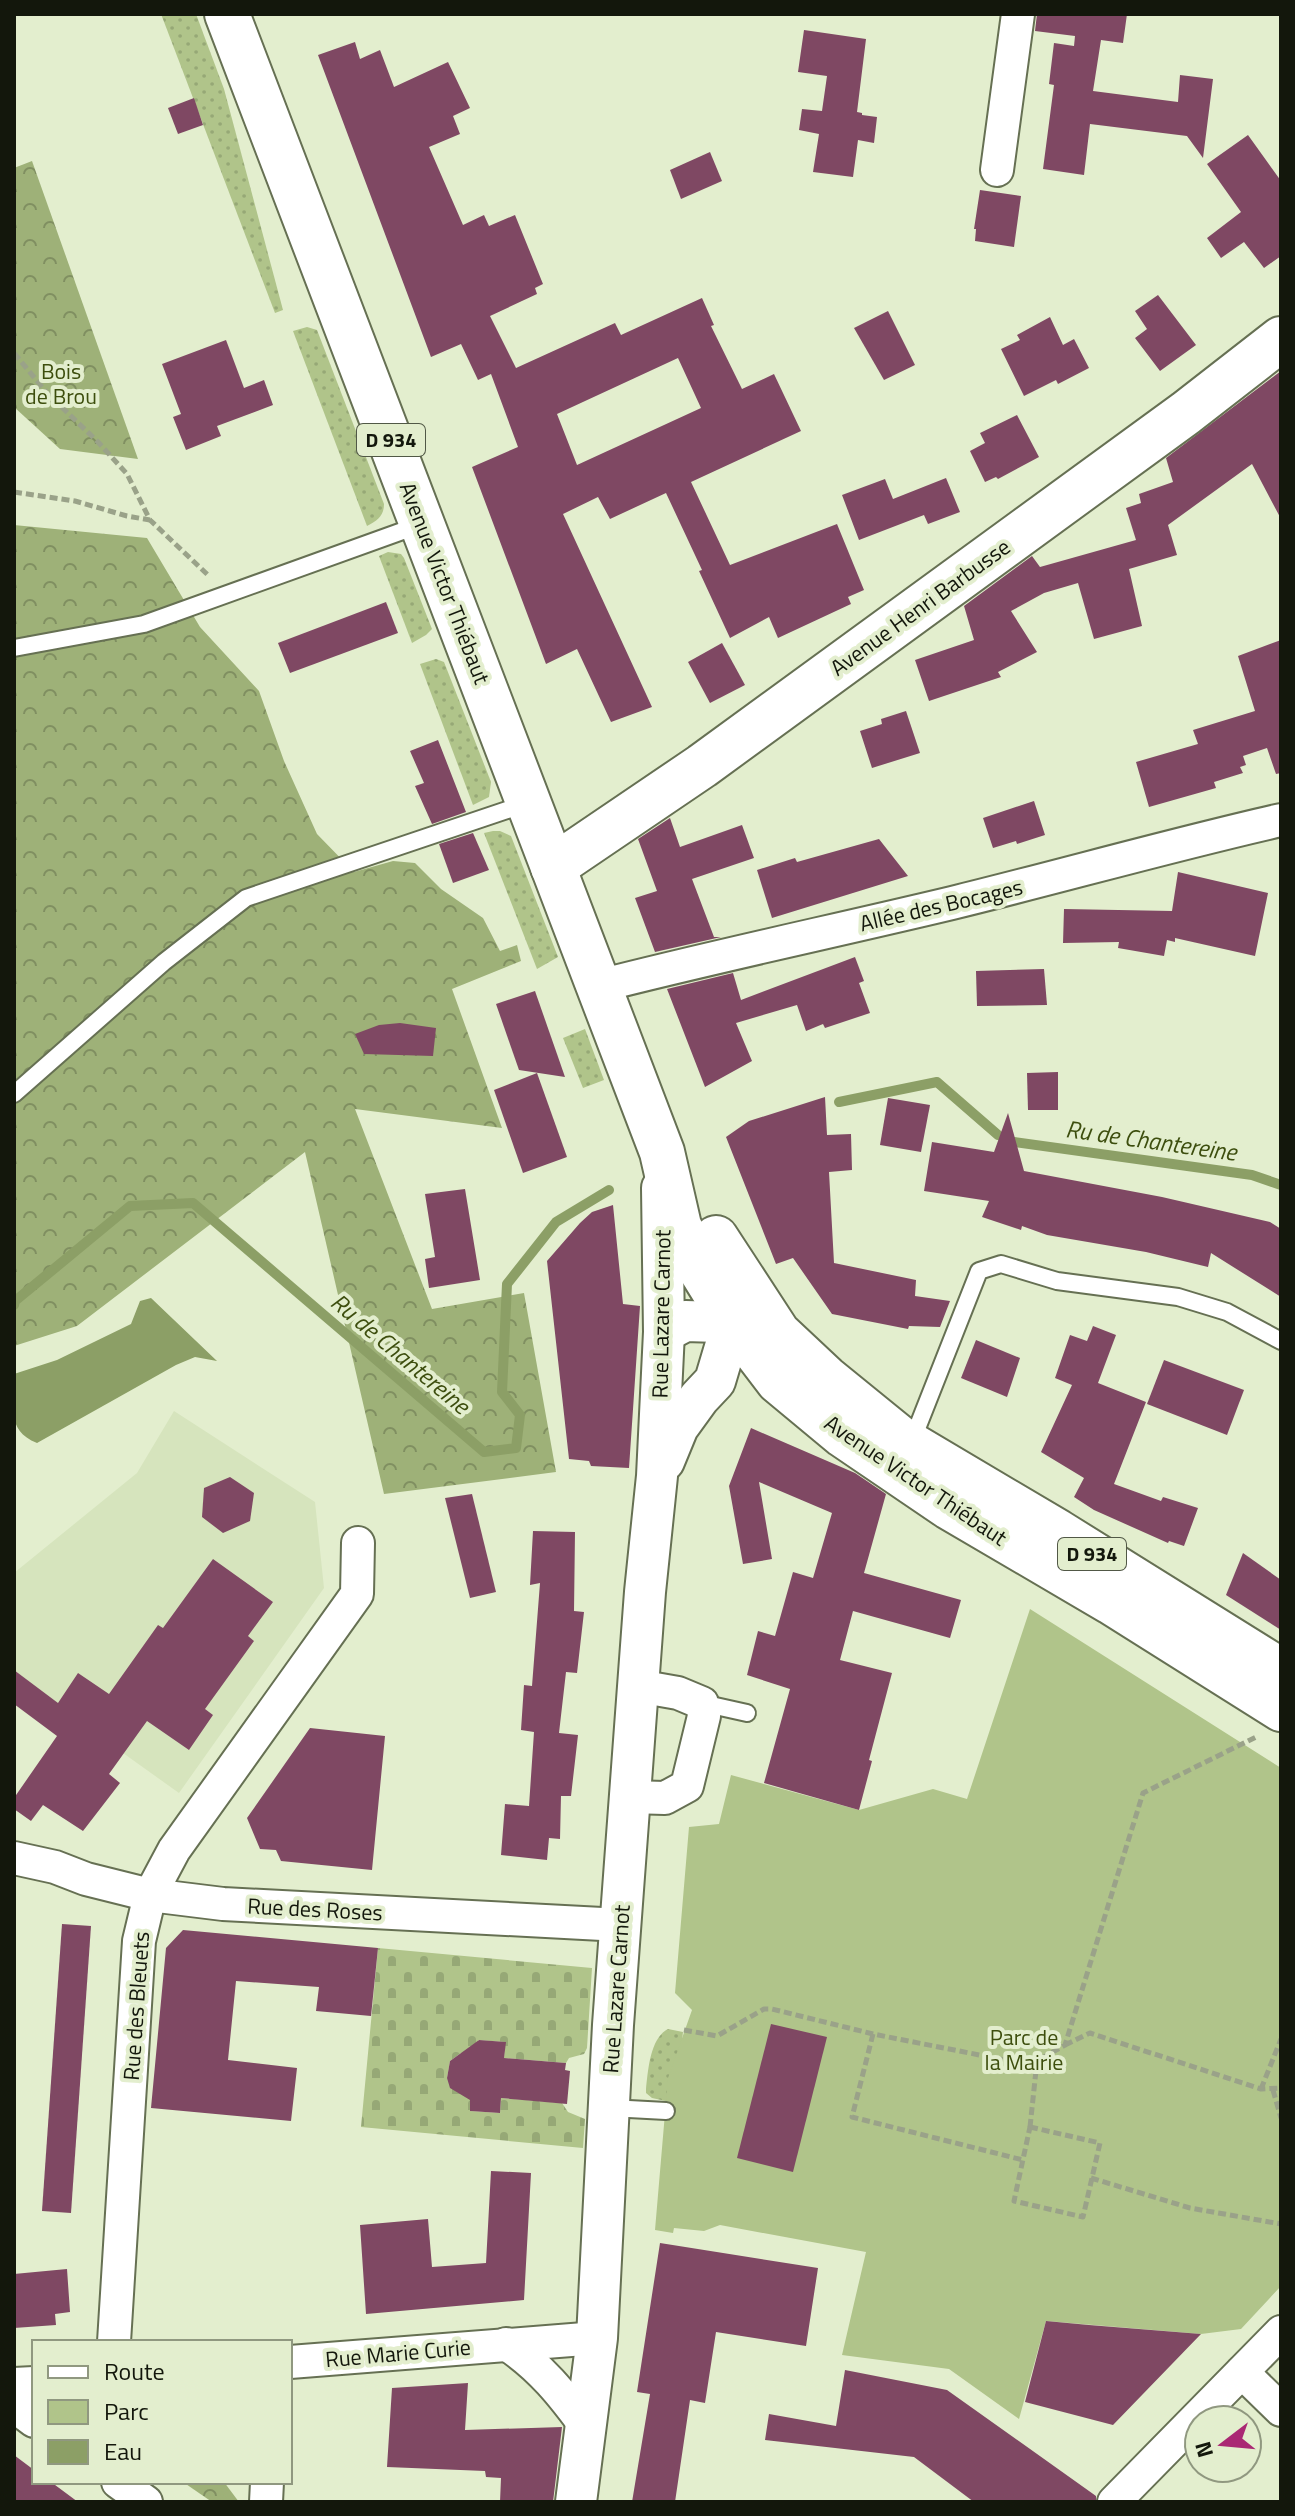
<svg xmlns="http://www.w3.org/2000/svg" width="1295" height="2516" font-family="'Titillium Web',sans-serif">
	<defs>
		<pattern id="grass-dots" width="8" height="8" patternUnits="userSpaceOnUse" patternTransform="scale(2)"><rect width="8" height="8" fill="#b0c48a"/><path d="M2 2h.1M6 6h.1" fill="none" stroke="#96a876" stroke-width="1.8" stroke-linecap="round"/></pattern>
		<pattern id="forest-crowns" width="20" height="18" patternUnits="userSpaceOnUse" patternTransform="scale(2)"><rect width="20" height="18" fill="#9eb178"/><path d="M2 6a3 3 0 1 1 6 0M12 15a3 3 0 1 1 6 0" fill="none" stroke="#808f61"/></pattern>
		<pattern id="cemetery-stones" width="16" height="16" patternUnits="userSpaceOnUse" patternTransform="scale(2)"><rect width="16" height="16" fill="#b0c48a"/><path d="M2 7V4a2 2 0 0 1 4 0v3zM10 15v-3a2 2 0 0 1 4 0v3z" fill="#96a876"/></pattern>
	</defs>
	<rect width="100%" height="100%" fill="#e3eece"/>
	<!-- built -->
	<polygon fill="#d6e4bd" points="174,1411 315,1502 324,1588 179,1793 95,1733 14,1670 14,1573 137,1473"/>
	<!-- grass -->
	<g fill="url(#grass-dots)">
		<polygon points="161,14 196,14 224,89 283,310 275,313"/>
		<path d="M307,327L317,330L384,504C384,516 377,521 367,526L293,331Z"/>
		<polygon points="388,552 401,554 404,558 432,629 426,635 412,643 379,556"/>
		<polygon points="436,659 444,662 491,782 489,797 473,805 420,664"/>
		<polygon points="493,831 500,831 511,836 558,957 537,969 484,833"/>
		<polygon points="585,1029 604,1080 583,1088 563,1038"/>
		<path d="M668,2029L683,2032L675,2103L652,2098L646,2093V2089C648,2071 650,2038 668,2029Z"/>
	</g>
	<!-- forest -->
	<g fill="url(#forest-crowns)">
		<polygon points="32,161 138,459 60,449 14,407 14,168"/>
		<polygon points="14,525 147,538 200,627 259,691 284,761 317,834 354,872 393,861 415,863 441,889 483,918 500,951 517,945 521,961 452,989 502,1128 355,1109 432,1309 524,1293 556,1472 384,1494 305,1152 77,1326 14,1346"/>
		<polygon points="183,2482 224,2482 239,2502 212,2502"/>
	</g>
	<!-- cemetery -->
	<polygon fill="url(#cemetery-stones)" points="378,1948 592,1968 587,2048 584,2054 569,2058 566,2063 504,2058 505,2042 478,2040 477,2054 461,2053 450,2061 447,2078 471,2095 470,2111 500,2113 501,2098 562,2103 568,2112 585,2119 583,2148 361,2127"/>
	<!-- park -->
	<polygon fill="#b0c48a" points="1030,1609 1281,1768 1281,2286 1241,2329 1201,2334 1046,2321 1019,2419 949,2369 842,2355 866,2252 720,2225 704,2231 674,2228 673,2233 655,2230 668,2078 692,2010 675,1993 689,1827 719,1824 731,1775 859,1810 933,1789 967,1799"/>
	<!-- water -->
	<path fill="#8c9f66" d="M151,1298L217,1361L195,1357L176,1365L37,1443C5,1430 14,1404 14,1374L57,1360L131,1324L140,1301Z"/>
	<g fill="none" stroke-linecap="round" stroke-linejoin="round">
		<!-- stream -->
		<g stroke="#8c9f66" stroke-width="10">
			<polyline points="839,1102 937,1082 998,1135"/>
			<polyline points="1014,1142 1252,1175 1281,1185"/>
			<polyline points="14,1305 15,1301 130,1206 193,1203 484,1452 516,1448 520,1415 502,1392 507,1284 556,1222 609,1190"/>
		</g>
	</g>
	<!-- building -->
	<g fill="#7f4863" fill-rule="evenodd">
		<polygon points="1037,14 1127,14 1123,43 1101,40 1093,91 1178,102 1180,75 1213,79 1203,158 1187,136 1090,124 1084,175 1043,169 1054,85 1049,84 1054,43 1074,46 1075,36 1035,31"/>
		<polygon points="804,30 866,39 857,112 862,113 862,115 877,117 874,143 858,140 853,177 813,172 819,134 799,130 802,109 822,111 827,76 798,72"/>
		<path d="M355,42L360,59L380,50L394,87L448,62L470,108L453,116L460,134L429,147L463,225L484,215L489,226L515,215L543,284L535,288L537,294L490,316L516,368L615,323L621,335L702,298L714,325L711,326L742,389L774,374L801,431L691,482L730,565L837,524L864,590L848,597L851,604L778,638L769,617L730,638L699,571L702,570L666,493L610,519L598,497L563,514L652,707L611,722L577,649L546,664L472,467L518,447L491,374L478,380L461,344L431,357L318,55ZM678,358L701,408L577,465L557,414Z"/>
		<polygon points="194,98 203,125 178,134 168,108"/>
		<polygon points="1248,135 1281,181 1281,256 1264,268 1244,242 1221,258 1207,238 1241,212 1207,164"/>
		<polygon points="710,152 722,181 681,199 670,170"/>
		<polygon points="980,190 1021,196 1014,247 975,241 976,229 974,229"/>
		<polygon points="1158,295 1196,345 1160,371 1135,338 1147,329 1135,311"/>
		<polygon points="888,311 915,365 884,380 854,328"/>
		<polygon points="1050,317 1063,345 1074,339 1089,368 1058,384 1056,380 1024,396 1001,349 1020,340 1017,335"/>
		<polygon points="226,340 244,388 264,380 273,405 217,426 221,436 186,450 173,417 181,414 162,364"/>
		<polygon points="1281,371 1281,519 1252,464 1168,525 1177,555 1129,569 1142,626 1094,639 1078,583 1044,593 1011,611 1037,652 998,672 1001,677 929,701 915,660 974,640 964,606 1032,556 1040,567 1136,540 1126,508 1141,503 1139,494 1173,482 1166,458"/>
		<polygon points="1017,415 1039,457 998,479 996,477 985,482 970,451 985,443 980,433"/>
		<polygon points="946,478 960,512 928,524 924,515 859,540 842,495 885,479 893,499"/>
		<polygon points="386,602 398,633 290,673 278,643"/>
		<polygon points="1281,640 1281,773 1276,774 1267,748 1243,756 1246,765 1240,767 1243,773 1214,782 1216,788 1149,807 1136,762 1198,744 1193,730 1255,711 1238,656"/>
		<polygon points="722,643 745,685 710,703 688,662"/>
		<polygon points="906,711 920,753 872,768 860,731 882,724 881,719"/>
		<polygon points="438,740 466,812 432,824 415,786 424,783 410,751"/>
		<polygon points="1034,801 1045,835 1017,844 1016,841 993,848 983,818"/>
		<polygon points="670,818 680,847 742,825 754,858 692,879 714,937 721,937 655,952 635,898 657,891 638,839"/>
		<polygon points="473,833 489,870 453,883 439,844"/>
		<polygon points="879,839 908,876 772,918 757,870 795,858 797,862"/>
		<polygon points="1178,872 1268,893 1255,956 1175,938 1175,942 1167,940 1164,956 1118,948 1119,942 1063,943 1064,909 1172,911"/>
		<polygon points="855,957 864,981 859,983 870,1013 825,1028 823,1024 806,1031 797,1005 736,1023 752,1061 705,1087 667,989 733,973 741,1000"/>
		<polygon points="1044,969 1047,1005 977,1006 976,971"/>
		<polygon points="535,991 557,1054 565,1077 519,1070 496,1004"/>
		<polygon points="400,1023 436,1028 433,1056 364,1054 355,1034 379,1025"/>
		<polygon points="1058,1072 1058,1110 1028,1110 1027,1073"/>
		<polygon points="537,1073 567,1157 523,1173 494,1090"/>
		<polygon points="825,1097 827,1135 851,1134 852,1170 829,1172 834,1263 916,1280 915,1296 950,1301 940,1327 909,1326 908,1329 832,1314 793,1258 776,1264 726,1137 749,1121"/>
		<polygon points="888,1098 930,1105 921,1152 880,1145"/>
		<polygon points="1008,1113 1024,1171 1162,1197 1270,1222 1281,1229 1281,1297 1211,1253 1208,1267 1146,1252 1047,1235 1022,1226 1021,1230 982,1217 989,1201 924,1191 932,1142 994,1152"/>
		<polygon points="465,1189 480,1280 429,1288 425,1259 435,1257 425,1194"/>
		<polygon points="613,1205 623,1304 640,1306 629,1468 591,1466 589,1461 569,1459 547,1261 580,1223 592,1212"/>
		<polygon points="1093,1326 1116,1335 1098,1383 1146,1402 1114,1484 1161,1501 1163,1497 1198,1508 1184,1546 1169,1541 1168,1543 1094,1510 1074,1497 1084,1478 1041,1452 1072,1385 1055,1378 1070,1335 1087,1341"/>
		<polygon points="976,1340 1020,1358 1007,1397 961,1378"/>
		<polygon points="1164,1360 1244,1390 1227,1435 1147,1404"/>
		<polygon points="751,1428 855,1473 886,1494 864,1573 961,1600 950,1638 853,1611 840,1660 892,1673 869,1760 872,1761 859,1810 764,1783 790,1689 747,1675 758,1631 775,1636 793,1572 813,1578 832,1513 759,1482 772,1559 743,1564 729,1486"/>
		<polygon points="230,1477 254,1493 250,1521 223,1533 202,1517 204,1488"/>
		<polygon points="472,1494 496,1592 470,1598 445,1498"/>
		<polygon points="533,1531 575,1532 574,1611 584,1612 577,1673 566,1672 559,1733 578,1735 571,1796 561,1796 560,1839 549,1838 547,1860 501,1855 505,1804 529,1806 534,1732 521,1730 524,1685 532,1686 540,1583 530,1585"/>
		<polygon points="1243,1553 1281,1580 1281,1630 1226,1595"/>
		<polygon points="213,1559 273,1602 248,1636 254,1641 205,1709 213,1715 189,1750 147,1721 109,1774 120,1783 83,1831 43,1805 31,1821 14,1809 14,1798 57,1736 14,1704 14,1670 58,1703 78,1673 109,1694 158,1625 163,1628"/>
		<polygon points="310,1728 385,1736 372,1870 281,1861 276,1850 260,1849 247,1818"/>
		<polygon points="62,1924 91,1926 71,2213 42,2211"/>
		<polygon points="183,1930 378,1948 371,2016 316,2011 319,1987 236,1981 228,2060 297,2068 291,2121 151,2108 166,1948"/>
		<polygon points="771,2024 827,2037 793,2172 737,2158"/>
		<polygon points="479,2040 506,2042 504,2058 566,2063 565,2070 570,2071 567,2104 501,2098 500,2113 470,2111 470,2100 450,2088 447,2078 450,2061"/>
		<polygon points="491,2171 531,2173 524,2300 366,2314 360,2225 428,2219 432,2267 486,2263"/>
		<polygon points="660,2243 818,2268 806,2346 716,2332 705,2403 690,2400 675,2502 632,2502 650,2394 637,2392"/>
		<polygon points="67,2269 70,2312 55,2314 56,2325 14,2328 14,2274"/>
		<polygon points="1046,2321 1089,2325 1201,2334 1113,2425 1025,2402"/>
		<polygon points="845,2370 947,2390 1096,2496 1096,2502 974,2502 914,2457 765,2440 769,2414 836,2426"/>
		<polygon points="468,2383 465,2430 562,2427 553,2502 500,2502 501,2478 486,2477 485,2471 387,2467 392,2388"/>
		<polygon points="14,2455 34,2470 34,2482 51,2482 78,2502 14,2502"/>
	</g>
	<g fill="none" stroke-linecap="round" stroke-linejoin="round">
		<defs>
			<g id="service">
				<polyline points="14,648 144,624 422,524"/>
				<polyline points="14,1094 164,962 246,898 525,804"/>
				<polyline points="912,1441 979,1271 1001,1264 1057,1281 1178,1297 1227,1312 1281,1341"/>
				<polyline points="702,1703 747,1713"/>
				<polyline points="610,2108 666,2111"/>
			</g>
			<g id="minor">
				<polyline points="997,170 1018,14"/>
				<path d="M599,986C716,956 835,931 952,903C1062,876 1171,845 1281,820"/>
				<polyline points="630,1797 665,1798 687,1786 704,1716 702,1703 678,1693 638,1686"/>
				<polyline points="14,1858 55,1867 86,1879 150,1895 223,1904 621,1925"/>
				<polyline points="114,2342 139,1941 150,1895 174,1850 357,1594 358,1543"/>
				<path d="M506,2344C540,2366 563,2395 587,2428"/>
				<polyline points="290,2362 597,2338"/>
				<polyline points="1242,2372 1281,2410"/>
				<polyline points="14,2384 34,2383"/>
				<polyline points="14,2406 34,2421"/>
				<polyline points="118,2482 146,2502"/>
				<polyline points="266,2502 267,2482"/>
				<polyline points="1114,2502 1281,2332"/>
			</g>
			<g id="tertiary">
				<polyline points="664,1332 685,1321 753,1323 758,1330"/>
				<polyline points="664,1461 678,1427 699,1398 715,1381 740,1297"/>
				<polyline points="576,2502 597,2338 613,2025 645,1592 657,1476 664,1332 662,1188"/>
			</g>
			<polyline id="secondary" points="553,867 702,766 1186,413 1281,339"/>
			<g id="primary">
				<polyline points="227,14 662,1152 679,1226 702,1272 733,1322 778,1381 843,1435 949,1507 1111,1602 1281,1709"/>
				<polyline points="716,1238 778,1333 826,1378 901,1439 1058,1532 1281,1671"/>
			</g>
		</defs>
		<!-- service casing -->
		<use href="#service" stroke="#667053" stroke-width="20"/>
		<!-- minor casing -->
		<use href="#minor" stroke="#667053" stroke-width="36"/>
		<!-- tertiary casing -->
		<use href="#tertiary" stroke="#667053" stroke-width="44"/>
		<!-- secondary casing -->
		<use href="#secondary" stroke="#667053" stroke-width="48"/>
		<!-- primary casing -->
		<use href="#primary" stroke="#667053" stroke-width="48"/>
		<!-- path -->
		<g stroke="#9aa289" stroke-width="5" stroke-dasharray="8 4" stroke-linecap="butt">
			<polyline points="14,353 47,393 98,442 127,474 150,520 209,576"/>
			<polyline points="14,492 75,501 127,516 150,520"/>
			<polyline points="684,2030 717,2036 764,2009 772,2009 873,2034 1020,2063 1037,2061 1065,2045 1143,1793 1256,1737"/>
			<polyline points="873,2034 852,2117 1023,2160"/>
			<polyline points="1065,2045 1090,2033 1261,2089 1281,2088"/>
			<polyline points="1261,2089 1281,2039"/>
			<polyline points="1273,2090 1281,2118"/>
			<polygon points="1030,2127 1100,2143 1083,2217 1014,2201"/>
			<polyline points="1030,2127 1037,2061"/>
			<polyline points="1091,2178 1190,2208 1281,2224"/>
		</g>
		<!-- service -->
		<use href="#service" stroke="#fff" stroke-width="16"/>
		<!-- minor -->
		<use href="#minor" stroke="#fff" stroke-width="32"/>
		<!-- tertiary -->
		<use href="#tertiary" stroke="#fff" stroke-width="40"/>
		<!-- secondary -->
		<use href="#secondary" stroke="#fff" stroke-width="44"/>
		<!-- primary -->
		<use href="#primary" stroke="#fff" stroke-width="44"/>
	</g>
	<g text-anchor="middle" stroke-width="8" stroke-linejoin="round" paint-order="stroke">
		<!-- shield labels -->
		<g fill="#e3eece" stroke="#515846" stroke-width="2">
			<rect x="357" y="424" width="68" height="32" rx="6"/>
			<rect x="1058" y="1538" width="68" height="32" rx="6"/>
		</g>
		<g font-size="20" font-weight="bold" fill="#13170c">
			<text x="391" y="447">D 934</text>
			<text x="1092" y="1561">D 934</text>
		</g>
		<!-- park labels -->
		<g font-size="22" fill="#3d4e0d" stroke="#e3eece">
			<text x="61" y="379">Bois<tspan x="61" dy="25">de Brou</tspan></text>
			<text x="1024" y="2045">Parc de<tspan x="1024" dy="25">la Mairie</tspan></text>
		</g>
		<!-- street labels -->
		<g font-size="22" fill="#13170c" stroke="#e3eece">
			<text transform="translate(445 583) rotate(69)" y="8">Avenue Victor Thiébaut</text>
			<text transform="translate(920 607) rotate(-36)" y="8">Avenue Henri Barbusse</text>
			<text transform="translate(941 905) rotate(-13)" y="8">Allée des Bocages</text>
			<text transform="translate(661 1314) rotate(-89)" y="8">Rue Lazare Carnot</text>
			<text transform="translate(916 1480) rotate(34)" y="8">Avenue Victor Thiébaut</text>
			<text transform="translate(315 1909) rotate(3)" y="8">Rue des Roses</text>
			<text transform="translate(616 1989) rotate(-86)" y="8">Rue Lazare Carnot</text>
			<text transform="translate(136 2006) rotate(-86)" y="8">Rue des Bleuets</text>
			<text transform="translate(398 2353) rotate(-5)" y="8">Rue Marie Curie</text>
		</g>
		<!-- water labels -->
		<g font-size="24" font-style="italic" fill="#3d4e0e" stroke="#e3eece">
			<text transform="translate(1151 1141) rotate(8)" y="8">Ru de Chantereine</text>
			<text transform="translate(400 1354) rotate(40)" y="8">Ru de Chantereine</text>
		</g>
	</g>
	<!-- border -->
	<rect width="1295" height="2516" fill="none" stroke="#13170c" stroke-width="32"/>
	<!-- legend -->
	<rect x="32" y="2340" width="260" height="144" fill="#e3eece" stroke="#909880" stroke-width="2"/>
	<rect x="48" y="2366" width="40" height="12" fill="#ffffff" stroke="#909880" stroke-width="2"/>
	<text x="104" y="2380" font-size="24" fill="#13170c">Route</text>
	<rect x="48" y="2400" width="40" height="24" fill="#b0c48a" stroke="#909880" stroke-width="2"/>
	<text x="104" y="2420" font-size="24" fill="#13170c">Parc</text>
	<rect x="48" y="2440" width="40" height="24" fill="#8c9f66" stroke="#909880" stroke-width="2"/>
	<text x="104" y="2460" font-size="24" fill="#13170c">Eau</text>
	<!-- north arrow -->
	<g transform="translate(1223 2444) rotate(254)"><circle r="38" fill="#e3eece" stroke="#909880" stroke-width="2"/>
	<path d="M0-6L14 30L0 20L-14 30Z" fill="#aa2874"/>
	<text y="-12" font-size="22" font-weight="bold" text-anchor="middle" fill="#13170c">N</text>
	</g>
</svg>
